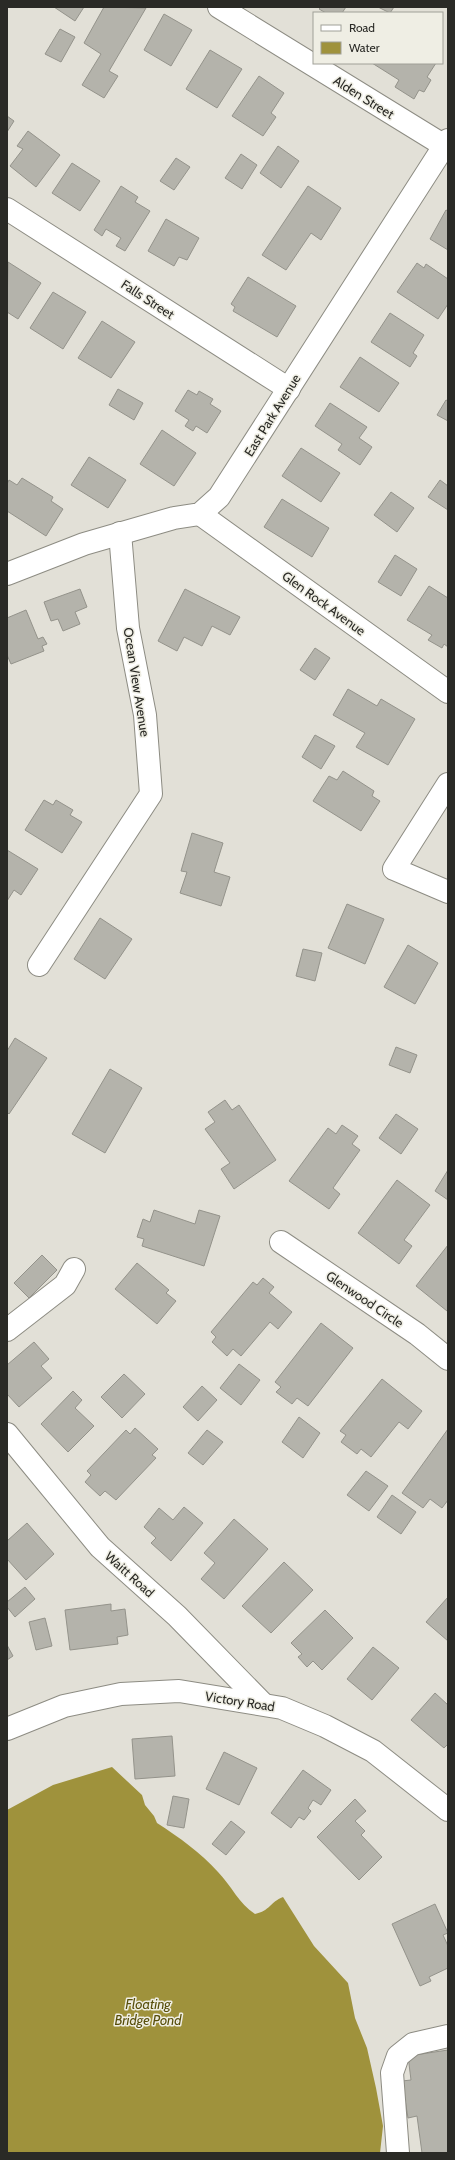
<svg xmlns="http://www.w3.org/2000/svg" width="455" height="2160" font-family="Cabin,sans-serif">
	<rect width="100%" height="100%" fill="#e2e0d7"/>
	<!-- water -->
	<path fill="#9f923c" d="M112,1767L142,1795L145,1805L154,1816L157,1823C180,1838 200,1852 218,1872C231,1885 239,1904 255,1914C270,1911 270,1902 283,1897L314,1946L348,1983L355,2018L367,2048L376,2088L383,2126L380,2153H7V1810L53,1785Z"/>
	<!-- building -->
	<g fill="#b4b3ab" stroke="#94938b">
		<polygon points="54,7 84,7 75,21"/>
		<polygon points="104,7 146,8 109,71 118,76 104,98 82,85 101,54 84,43"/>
		<polygon points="321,7 346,7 342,13 326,13 319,9"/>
		<polygon points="378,7 394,7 390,13"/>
		<polygon points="164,14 192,30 171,66 144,50"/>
		<polygon points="60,29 75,37 61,62 45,54"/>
		<polygon points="210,50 242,69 217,108 186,89"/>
		<polygon points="372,63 436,63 427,77 431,80 424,92 419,90 414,99 395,87 399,80"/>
		<polygon points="259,76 284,93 271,113 276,117 263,136 232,116"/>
		<polygon points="7,116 14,121 7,132"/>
		<polygon points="28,131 60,155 36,187 10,166 23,149 17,146"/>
		<polygon points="278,146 299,161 281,188 260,173"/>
		<polygon points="241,154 257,165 242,189 225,178"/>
		<polygon points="176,158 190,167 174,190 160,181"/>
		<polygon points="72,163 100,181 80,211 52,193"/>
		<polygon points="121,186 138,197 135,202 150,211 125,251 116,246 121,238 106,229 102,236 94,230"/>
		<polygon points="308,186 341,208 321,240 311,233 286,270 262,255"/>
		<polygon points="446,210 448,211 448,250 430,239"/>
		<polygon points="166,219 199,238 187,260 179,257 174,266 148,251"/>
		<polygon points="8,262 41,283 18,319 7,312"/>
		<polygon points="417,263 424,268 426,264 448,279 448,304 438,319 397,292"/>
		<polygon points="248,277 296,306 277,337 233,311 235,307 231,304"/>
		<polygon points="53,292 86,312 63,349 30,328"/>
		<polygon points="390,313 424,335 413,353 417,356 410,367 371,342"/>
		<polygon points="102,321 135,342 111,378 78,358"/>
		<polygon points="360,357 399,383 379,412 340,387"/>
		<polygon points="118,389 143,403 134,420 109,405"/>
		<polygon points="188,390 197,395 199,391 213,399 210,404 221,411 207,433 196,426 193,431 185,426 189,420 175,411"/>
		<polygon points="446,400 448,401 448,421 437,415"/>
		<polygon points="330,403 367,427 359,438 372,447 360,465 338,450 342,444 315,426"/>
		<polygon points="162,430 196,453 174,486 140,464"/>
		<polygon points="301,448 340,473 321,502 282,476"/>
		<polygon points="89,457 126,480 108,508 71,485"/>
		<polygon points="22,478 53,497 51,501 63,509 46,536 7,511 7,484 9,480 17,485"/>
		<polygon points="440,480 448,486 448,510 428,497"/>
		<polygon points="391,492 414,508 397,532 374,515"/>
		<polygon points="282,499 329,528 312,557 264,527"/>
		<polygon points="395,555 417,569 401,596 378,582"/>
		<polygon points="429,586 448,598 448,647 444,644 442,648 428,640 432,635 407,620"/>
		<polygon points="80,589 87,607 75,612 80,624 63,631 58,619 51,621 44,602"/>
		<polygon points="185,589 240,617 230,635 212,626 202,646 184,637 177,651 158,641"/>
		<polygon points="26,610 38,639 43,637 47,644 42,646 44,651 11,664 7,655 7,618"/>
		<polygon points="315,648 330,658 315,680 300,670"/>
		<polygon points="348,689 377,706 381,699 415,719 388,765 356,747 365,733 333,715"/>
		<polygon points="315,735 335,746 321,769 302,757"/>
		<polygon points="343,771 374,791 372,796 380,801 361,831 313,801 329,776 337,780"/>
		<polygon points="44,800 53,805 56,800 73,810 70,815 82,822 62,853 25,830"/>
		<polygon points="192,833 223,843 214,872 230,877 221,906 180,893 187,872 181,871"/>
		<polygon points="7,850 38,869 21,895 14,890 7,901"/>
		<polygon points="347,904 384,919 365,964 328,948"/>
		<polygon points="100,918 132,939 105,979 74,959"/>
		<polygon points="408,945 438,963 415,1004 384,987"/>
		<polygon points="303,949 322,953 315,981 296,976"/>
		<polygon points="15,1038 47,1058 9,1114 7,1112 7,1051"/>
		<polygon points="396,1047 417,1055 410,1073 389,1065"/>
		<polygon points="110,1069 142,1088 105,1153 72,1134"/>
		<polygon points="225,1100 232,1110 239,1105 276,1160 234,1189 221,1169 230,1163 205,1129 215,1122 208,1112"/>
		<polygon points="396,1114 418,1129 401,1154 379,1138"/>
		<polygon points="342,1125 358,1136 352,1144 360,1150 333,1188 340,1194 329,1209 289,1181 328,1128 336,1134"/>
		<polygon points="448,1170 448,1200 435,1191"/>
		<polygon points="397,1180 430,1205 404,1240 412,1246 399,1264 358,1233"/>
		<polygon points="154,1210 195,1224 199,1210 220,1216 204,1266 142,1246 144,1239 137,1237 143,1219 150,1222"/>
		<polygon points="448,1245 448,1310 447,1311 416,1286"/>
		<polygon points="42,1255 57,1270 29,1298 14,1283"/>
		<polygon points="137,1263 169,1290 166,1293 176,1301 157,1324 115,1289"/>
		<polygon points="263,1278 274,1287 269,1293 292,1312 278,1329 270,1322 241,1356 233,1349 227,1356 212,1342 216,1337 211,1332 253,1282 257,1285"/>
		<polygon points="321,1323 353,1348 308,1406 297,1398 292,1404 276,1392 281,1387 275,1382"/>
		<polygon points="34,1342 49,1359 41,1366 52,1378 19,1407 7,1394 7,1365"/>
		<polygon points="239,1364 260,1380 241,1405 220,1388"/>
		<polygon points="124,1374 145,1394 122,1418 101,1397"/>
		<polygon points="382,1379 422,1411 408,1429 399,1422 371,1457 361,1449 357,1454 341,1442 346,1435 340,1431"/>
		<polygon points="202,1386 217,1400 198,1421 183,1407"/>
		<polygon points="73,1391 82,1400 75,1408 94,1426 68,1452 41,1424"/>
		<polygon points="299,1417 320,1433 303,1458 282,1442"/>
		<polygon points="135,1428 158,1449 152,1455 156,1458 116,1500 105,1491 100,1496 85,1482 91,1475 87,1471 126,1430 130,1434"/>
		<polygon points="448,1429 448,1500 442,1508 430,1499 423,1508 402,1493"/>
		<polygon points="207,1430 223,1442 203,1465 188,1453"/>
		<polygon points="366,1471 388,1486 369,1511 347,1495"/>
		<polygon points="392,1495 416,1512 401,1534 377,1517"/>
		<polygon points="184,1507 203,1523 171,1561 151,1543 156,1538 144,1527 159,1508 173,1520"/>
		<polygon points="234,1519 268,1549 224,1599 201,1579 215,1563 204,1553"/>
		<polygon points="27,1523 54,1554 26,1580 7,1559 7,1541"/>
		<polygon points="284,1562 313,1590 271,1633 242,1606"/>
		<polygon points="25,1587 35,1599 15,1617 7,1607 7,1602"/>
		<polygon points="448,1597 448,1641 426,1622"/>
		<polygon points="111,1604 111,1611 125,1609 128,1635 117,1637 118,1644 70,1650 65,1610"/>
		<polygon points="325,1610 353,1638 322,1670 313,1661 307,1667 298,1657 302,1654 291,1643"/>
		<polygon points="45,1618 52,1646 36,1650 29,1622"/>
		<polygon points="7,1645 13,1656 7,1660"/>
		<polygon points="373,1647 399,1668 372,1700 347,1679"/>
		<polygon points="435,1693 448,1705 448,1744 444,1748 411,1720"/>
		<polygon points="172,1736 175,1776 135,1779 132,1739"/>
		<polygon points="224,1752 257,1768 239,1805 206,1789"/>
		<polygon points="303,1770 331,1790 321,1805 313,1800 308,1808 311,1811 304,1820 299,1817 291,1828 271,1813"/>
		<polygon points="173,1796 189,1799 184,1828 167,1825"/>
		<polygon points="355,1799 366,1811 355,1821 365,1831 361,1835 382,1857 359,1880 317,1837"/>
		<polygon points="231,1821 245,1832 226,1855 212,1844"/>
		<polygon points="435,1904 448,1933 443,1935 448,1946 448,1968 429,1977 431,1981 420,1986 392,1924"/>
		<polygon points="448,2050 448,2153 422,2153 417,2116 408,2118 402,2081 411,2080 408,2056"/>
	</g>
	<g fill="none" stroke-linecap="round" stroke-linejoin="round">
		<defs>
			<g id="minor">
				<polyline points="219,7 448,148"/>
				<polyline points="7,209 289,389"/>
				<polyline points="200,514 448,692"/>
				<polyline points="7,574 84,544 174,518 200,514 219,497 448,140"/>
				<polyline points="448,784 394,869 448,892"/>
				<polyline points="39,965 151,794 145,715 128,628 120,533"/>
				<polyline points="281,1242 417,1334 448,1359"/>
				<polyline points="7,1330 65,1285 74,1269"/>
				<polyline points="7,1434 100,1547 177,1616 263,1704"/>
				<polyline points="7,1729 64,1706 121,1694 179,1691 282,1708 325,1726 373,1751 448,1810"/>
				<polyline points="398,2153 392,2073 398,2056 413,2044 448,2036"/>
			</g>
		</defs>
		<!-- minor casing -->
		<use href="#minor" stroke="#8d8c83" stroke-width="24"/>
		<!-- minor -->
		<use href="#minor" stroke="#fff" stroke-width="22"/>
	</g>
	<g text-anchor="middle" stroke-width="3" stroke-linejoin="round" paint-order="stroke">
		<!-- street labels -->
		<g font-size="13" fill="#2a2a26" stroke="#efeee4">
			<text transform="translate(364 97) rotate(32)" y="5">Alden Street</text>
			<text transform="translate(148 299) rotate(33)" y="5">Falls Street</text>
			<text transform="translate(272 415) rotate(-58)" y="5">East Park Avenue</text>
			<text transform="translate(324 603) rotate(36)" y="5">Glen Rock Avenue</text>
			<text transform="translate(137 682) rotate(81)" y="5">Ocean View Avenue</text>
			<text transform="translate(365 1299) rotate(34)" y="5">Glenwood Circle</text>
			<text transform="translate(130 1574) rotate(42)" y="5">Waitt Road</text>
			<text transform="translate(240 1701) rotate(9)" y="5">Victory Road</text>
		</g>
		<!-- water labels -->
		<g font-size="14" font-style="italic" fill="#574e0a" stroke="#efeee4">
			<text x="148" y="2009">Floating<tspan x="148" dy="16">Bridge Pond</tspan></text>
		</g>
	</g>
	<!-- border -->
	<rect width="455" height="2160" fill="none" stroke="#2a2a26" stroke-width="16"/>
	<!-- legend -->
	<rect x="313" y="12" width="130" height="52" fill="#efeee4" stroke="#a0a098"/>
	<rect x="321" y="25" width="20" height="6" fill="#ffffff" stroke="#a0a098"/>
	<text x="349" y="32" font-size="12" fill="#2a2a26">Road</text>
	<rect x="321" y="42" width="20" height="12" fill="#9f923c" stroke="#a0a098"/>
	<text x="349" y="52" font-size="12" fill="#2a2a26">Water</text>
</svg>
